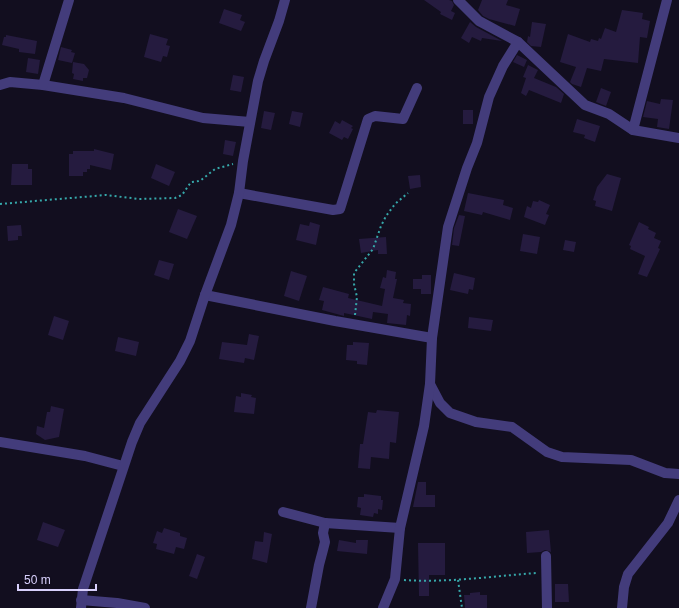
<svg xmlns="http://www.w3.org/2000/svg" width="679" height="608" font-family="Helvetica,sans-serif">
	<rect width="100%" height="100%" fill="#120e1f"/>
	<!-- building -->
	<g fill="#251b3f">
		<polygon points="424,0 449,0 452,1 454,5 451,11 455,13 452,20 440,14 441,12"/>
		<polygon points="482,0 508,0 506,5 520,9 515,26 489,19 483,16 478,10"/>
		<polygon points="224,9 242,15 240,20 245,22 241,31 219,23"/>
		<polygon points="622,10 643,13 642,19 650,21 647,38 640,37 638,63 604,59 601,71 587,68 581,87 572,84 570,82 576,67 560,62 568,34 590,42 591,39 598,41 599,38 601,39 605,28 616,32"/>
		<polygon points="470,22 476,27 502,41 482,38 481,41 472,37 469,43 461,38"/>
		<polygon points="532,22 546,24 541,47 531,46 527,42 528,36 530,37"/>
		<polygon points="150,34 168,39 166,45 170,46 167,57 163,56 161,62 144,57"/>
		<polygon points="6,35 37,41 35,54 19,52 19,49 2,45 4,37 6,37"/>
		<polygon points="61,47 72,50 71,52 75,53 72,63 58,60"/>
		<polygon points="517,55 527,60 524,67 513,62"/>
		<polygon points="28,58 40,60 38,74 26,72"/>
		<polygon points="73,62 84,64 89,70 87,78 83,78 83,81 73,79 74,74 72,73"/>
		<polygon points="528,65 538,70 534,78 556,87 564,94 561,103 529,90 526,96 521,93 526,78 523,77"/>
		<polygon points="233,75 244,77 241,92 230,90"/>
		<polygon points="601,88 611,92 606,106 596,102"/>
		<polygon points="661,99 673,100 669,129 657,127 658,119 643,117 647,101 660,104"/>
		<rect x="463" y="110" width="10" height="14"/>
		<polygon points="264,111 275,113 271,130 261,128"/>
		<polygon points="292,111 303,113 300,127 289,124"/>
		<polygon points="577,119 600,126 595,142 584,138 585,135 573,132"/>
		<polygon points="342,120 353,126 351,128 353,129 348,139 344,137 342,140 329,133 335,121 340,124"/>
		<polygon points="225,140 236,142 233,156 223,154"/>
		<polygon points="94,149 114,154 111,170 90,165 90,169 87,169 87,172 83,172 83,176 69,176 69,154 73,154 73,151 94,151"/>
		<polygon points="12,164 28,164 28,169 32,169 32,185 11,185"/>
		<polygon points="156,164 175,172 169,186 151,178"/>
		<polygon points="607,174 621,178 612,211 595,206 596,201 593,200 597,187"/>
		<polygon points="420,175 421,187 410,189 408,176"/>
		<polygon points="468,193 504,200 503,205 513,208 510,220 483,212 482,215 464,211"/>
		<polygon points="539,200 550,205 546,214 549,215 545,225 524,217 527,206 531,208 533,201 538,202"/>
		<polygon points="178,209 197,216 187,239 169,232"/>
		<polygon points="459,215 465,216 459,246 452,245 454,228"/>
		<polygon points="310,222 320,225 316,245 296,240 300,224 309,226"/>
		<polygon points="639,222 649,227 648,229 656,233 654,238 661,241 658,248 660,249 647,277 638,274 645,256 630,249 631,246 629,245"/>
		<polygon points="21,225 22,236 18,236 18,240 8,241 7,226"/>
		<polygon points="523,234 540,237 537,254 520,251"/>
		<polygon points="386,237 387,254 378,254 378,250 361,253 359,239"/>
		<polygon points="565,240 576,242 574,252 563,250"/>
		<polygon points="159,260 174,264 169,280 154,275"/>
		<polygon points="387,270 396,272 395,279 397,279 393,298 404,300 403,303 411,304 410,316 407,315 406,325 387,323 388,314 373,312 372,319 344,313 344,316 322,310 324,301 319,300 323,287 349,294 348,298 382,306 385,289 380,288 383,277 386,278"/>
		<polygon points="291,271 307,276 299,301 284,296"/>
		<polygon points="454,273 475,278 473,290 469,289 468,294 450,290"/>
		<polygon points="422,275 431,275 431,294 421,294 421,289 413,289 413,279 422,279"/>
		<polygon points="54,316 69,321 63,340 48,335"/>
		<polygon points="469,317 493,320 491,331 468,328"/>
		<polygon points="249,334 259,336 254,360 245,358 244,363 219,359 222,342 247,345"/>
		<polygon points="118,337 139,342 136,356 115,351"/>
		<polygon points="353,342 369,343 367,365 357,364 357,361 346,360 347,345 353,345"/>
		<polygon points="241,393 252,395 251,397 256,398 254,414 234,412 236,396 241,397"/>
		<polygon points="51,406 64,409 59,437 45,440 36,434 37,426 44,428 47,412 50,412"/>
		<polygon points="377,410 399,412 396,443 390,442 389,459 371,457 370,469 358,468 360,444 363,444 368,412 376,413"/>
		<polygon points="418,482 426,482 426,495 435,495 435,507 413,507"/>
		<polygon points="364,494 381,496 381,500 383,500 382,510 378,509 378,514 374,513 373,517 360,515 361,508 357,507 358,497 364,497"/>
		<polygon points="43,522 65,530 58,547 37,540"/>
		<polygon points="164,528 180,533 180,536 187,538 184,549 176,547 174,554 156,549 157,544 153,543 157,531 162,533"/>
		<polygon points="549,530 551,552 545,550 541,552 527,553 526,532"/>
		<polygon points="264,532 272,534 267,563 252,559 255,541 263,542"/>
		<polygon points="339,540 356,543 356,540 368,540 367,554 337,551"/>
		<polygon points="418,543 445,543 445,575 429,575 429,596 419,596"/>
		<polygon points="197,554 205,557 197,579 189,576"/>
		<polygon points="555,584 568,584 569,602 555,602"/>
		<polygon points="480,592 480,595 487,595 487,608 465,608 464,595 470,595 470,593"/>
	</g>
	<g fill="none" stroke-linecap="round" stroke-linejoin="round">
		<!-- path -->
		<g stroke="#36a8aa" stroke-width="2" stroke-dasharray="2 3" stroke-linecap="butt">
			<polyline points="0,204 106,195 139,199 175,198 182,195 191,182 200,181 215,169 233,164"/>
			<polyline points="355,315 357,297 354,284 354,273 373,249 381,226 386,216 395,204 408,193"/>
			<path d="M404,580C448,583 493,576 537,573"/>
			<polyline points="458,580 462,608"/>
		</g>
		<!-- minor -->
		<g stroke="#433c7b" stroke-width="10">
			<polyline points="458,0 479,21 518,42 585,105 609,114 633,130 679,138"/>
			<polyline points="0,85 10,82 43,85 124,98 203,118 250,122"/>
			<polyline points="43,85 69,0"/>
			<polyline points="633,130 667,0"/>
			<polyline points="239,193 333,210 340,209 368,119 375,116 403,119 417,88"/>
			<polyline points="205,295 335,321 432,338"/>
			<polyline points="430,384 440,403 450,413 476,422 512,427 547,452 562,457 631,460 665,473 679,474"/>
			<polyline points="0,442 85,456 123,466"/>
			<polyline points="283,512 325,523 400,528"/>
			<polyline points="546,556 547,608"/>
			<polyline points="81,600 117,603 145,608"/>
			<polyline points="81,608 83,589 132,442 140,423 180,361 190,341 205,295 231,225 239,193 243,161 258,81 264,61 279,21 285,0"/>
			<polyline points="311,608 319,565 323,550 325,542 323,533 325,523"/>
			<polyline points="383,608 395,579 400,528 424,426 430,384 432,338 448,227 467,168 477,143 489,97 503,66 518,42"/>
			<polyline points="622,608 624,587 628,574 668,523 679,500"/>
		</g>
	</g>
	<!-- scale -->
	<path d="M18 584v6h78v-6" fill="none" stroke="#d8d0fc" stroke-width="2"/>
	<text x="24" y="584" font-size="12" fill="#d8d0fc" stroke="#120e1f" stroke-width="3" paint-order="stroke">50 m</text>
</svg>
